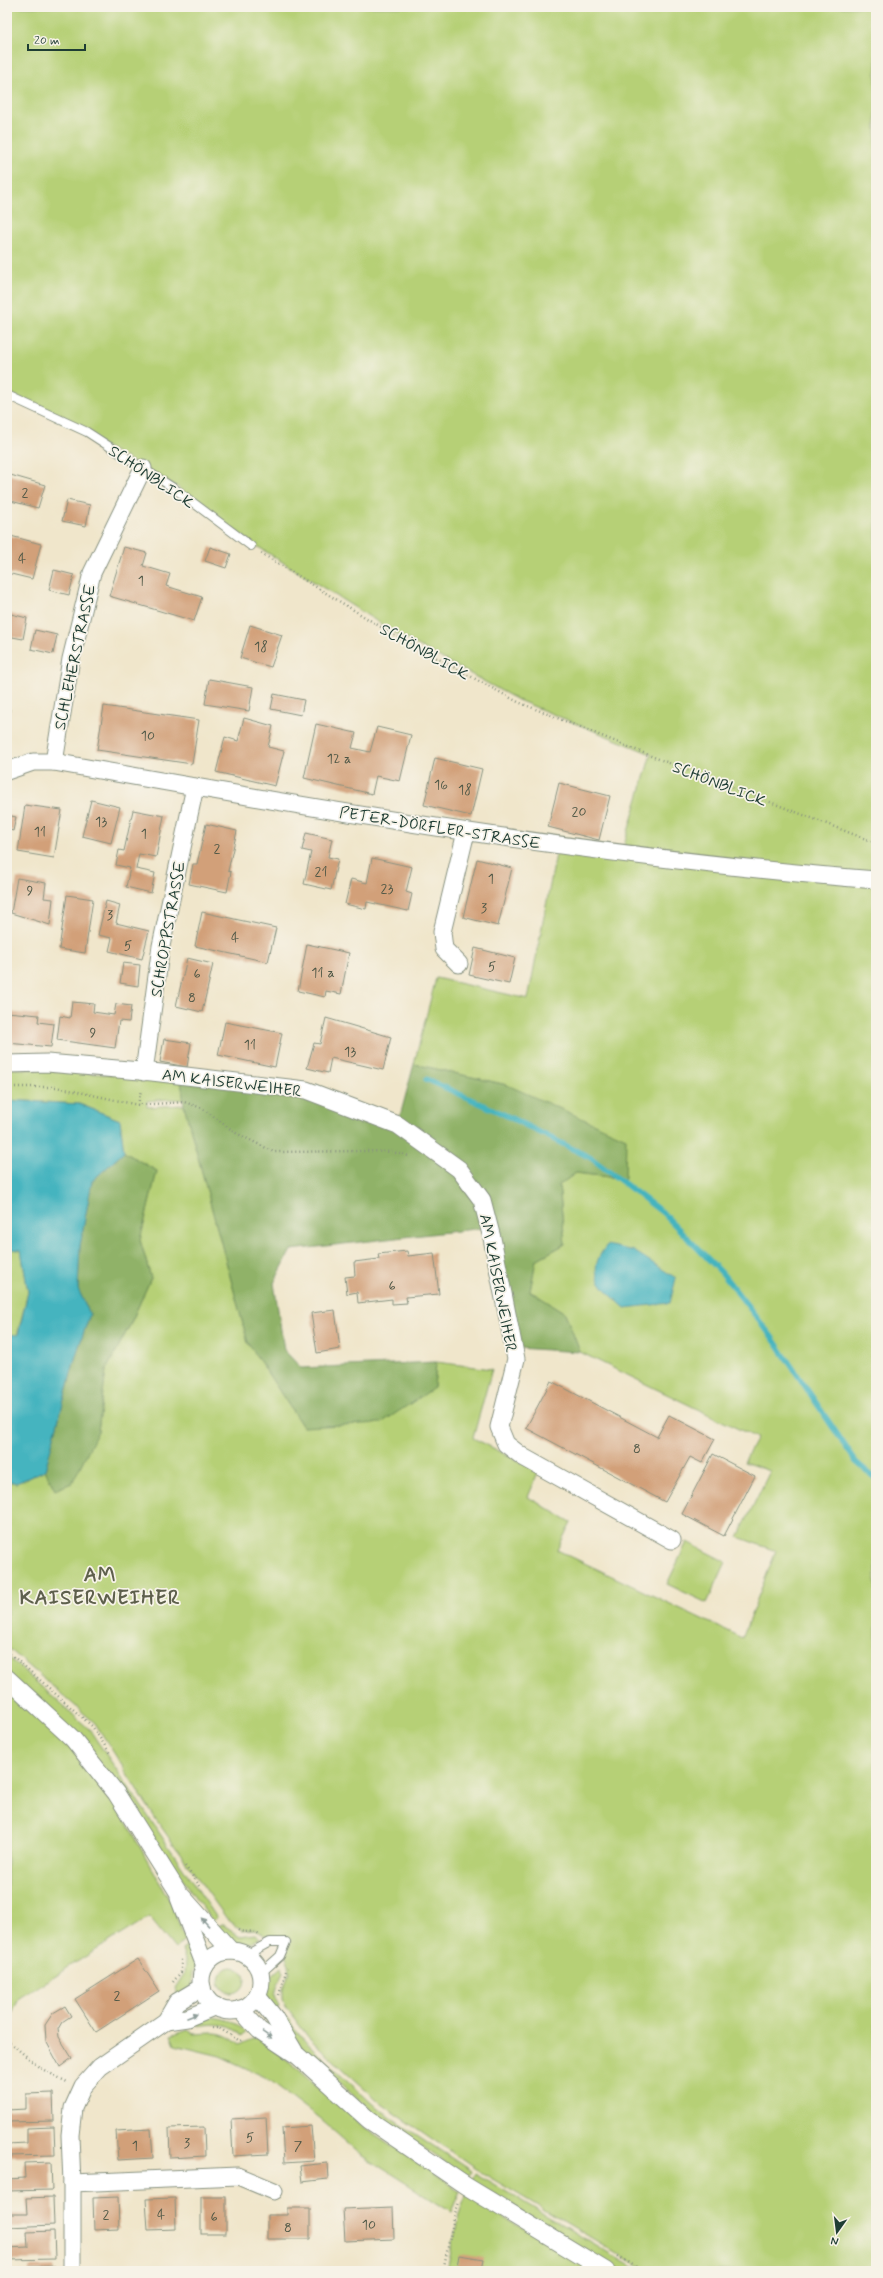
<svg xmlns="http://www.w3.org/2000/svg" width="883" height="2278" font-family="Mynerve,sans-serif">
	<rect width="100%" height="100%" fill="#f7f3e8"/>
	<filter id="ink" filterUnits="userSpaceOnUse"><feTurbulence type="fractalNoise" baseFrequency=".025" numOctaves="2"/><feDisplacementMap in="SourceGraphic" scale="8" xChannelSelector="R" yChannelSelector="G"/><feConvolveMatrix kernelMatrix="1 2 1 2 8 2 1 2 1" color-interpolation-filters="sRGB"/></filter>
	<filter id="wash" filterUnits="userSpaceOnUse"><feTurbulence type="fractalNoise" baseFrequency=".012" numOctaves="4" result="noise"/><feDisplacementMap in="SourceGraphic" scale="16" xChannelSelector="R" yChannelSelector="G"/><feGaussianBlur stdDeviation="0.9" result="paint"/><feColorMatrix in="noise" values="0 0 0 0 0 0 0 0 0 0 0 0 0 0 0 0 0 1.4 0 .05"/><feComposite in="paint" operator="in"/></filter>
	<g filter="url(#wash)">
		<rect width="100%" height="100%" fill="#f0e6cb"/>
		<!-- green -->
		<g fill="#b6d076" stroke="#6a8655">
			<polygon points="7,7 876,7 876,878 622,852 651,754 518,700 394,632 252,543 176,486 7,391"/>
			<polygon points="557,849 876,884 876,2271 647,2271 474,2168 382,2104 309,2038 286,2007 283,1998 283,1988 290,1973 289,1964 285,1956 291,1941 287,1938 269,1937 256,1929 242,1930 227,1919 157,1821 95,1723 7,1647 7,1481 17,1483 45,1470 55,1490 98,1431 106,1370 130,1325 151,1278 140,1240 157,1171 124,1152 120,1120 79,1104 7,1100 7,1068 181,1079 184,1100 170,1099 147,1101 147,1107 184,1105 248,1343 303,1427 434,1388 436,1362 492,1369 473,1438 539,1471 528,1497 571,1522 557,1550 742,1638 776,1551 738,1537 770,1471 744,1462 757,1438 580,1352 565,1313 530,1291 536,1260 565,1244 559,1185 576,1173 625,1179 507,1085 414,1064 436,978 528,999"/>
			<polygon points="7,1249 21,1250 28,1292 17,1336 7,1334"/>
			<polygon points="687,1542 726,1562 707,1603 667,1584"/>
			<polygon points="7,1656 89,1729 217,1918 212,1921 120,1791 7,1672"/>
			<polygon points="7,1684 69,1743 112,1796 172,1905 185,1939 175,1949 149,1917 19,1998 7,2026"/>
			<polygon points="222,1924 240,1936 255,1934 260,1938 248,1945 231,1943 217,1927"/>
			<polygon points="189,1945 197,1965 193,1972 192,1986 179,1995 175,1988 184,1974 185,1960 182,1950"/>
			<circle cx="232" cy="1980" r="13"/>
			<path d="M281,1967L284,1972C277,1986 272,1992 279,2006L275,2010L265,1996L268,1991V1979Z"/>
			<path d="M208,2017C223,2017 235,2022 246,2031L242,2036C227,2023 216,2023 197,2026L196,2021Z"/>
			<polygon points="287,2018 305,2041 378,2109 471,2171 468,2178 374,2114 303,2050 283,2020"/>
			<path d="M188,2029L194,2034C217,2033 221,2030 240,2045L257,2037L291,2063L364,2127L460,2191L451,2212L360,2154L319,2118L267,2078L220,2056L175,2045L171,2035Z"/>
			<polygon points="475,2173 639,2271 619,2271 471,2181"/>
			<polygon points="467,2194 594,2271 447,2271 459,2213"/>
		</g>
		<!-- forest -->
		<g fill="#90b267" stroke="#58784e">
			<polygon points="414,1064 507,1085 626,1138 625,1179 576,1173 559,1185 565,1244 536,1260 530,1291 565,1313 580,1352 517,1348 483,1228 291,1250 274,1283 284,1350 301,1368 436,1362 434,1388 381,1423 303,1427 248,1343 184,1105 181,1079 306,1097 399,1120"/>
			<polygon points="124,1152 157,1171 140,1240 151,1278 130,1325 106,1370 98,1431 72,1483 55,1490 45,1470 76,1355 90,1314 78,1289 80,1246 92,1181"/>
		</g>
		<!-- water -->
		<g fill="#45b4bf" stroke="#32787a">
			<polygon points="7,1100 79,1104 120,1120 124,1152 92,1181 80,1246 78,1289 90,1314 76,1355 45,1470 17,1483 7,1481 7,1334 18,1335 28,1292 21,1250 7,1249"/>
			<path d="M607,1245L634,1251L676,1278L670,1303L625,1308C603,1288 583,1274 607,1245Z"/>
		</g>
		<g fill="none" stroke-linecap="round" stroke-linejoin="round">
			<!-- stream -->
			<polyline stroke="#45b4bf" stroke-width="5.5" points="426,1079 499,1112 591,1158 663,1213 722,1273 772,1337 856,1462 876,1479"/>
		</g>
		<g id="blocks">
			<!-- building -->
			<g fill="#d2a079">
				<polygon points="7,474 45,485 38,508 7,500"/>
				<polygon points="67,500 90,505 86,526 62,521"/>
				<polygon points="7,535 41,544 32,579 7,573"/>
				<polygon points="124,547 147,553 143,566 170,574 166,586 202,597 194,621 109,596"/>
				<polygon points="210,547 231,554 226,568 205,561"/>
				<polygon points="54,570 74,575 69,595 49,590"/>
				<polygon points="7,613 27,618 23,639 7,636"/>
				<polygon points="250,625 282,635 271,667 240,658"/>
				<polygon points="35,630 57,635 53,654 31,649"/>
				<polygon points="209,679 253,687 249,711 205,704"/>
				<polygon points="274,694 304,700 301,715 271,709"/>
				<polygon points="104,706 199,720 192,764 97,750"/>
				<polygon points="7,708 10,709 8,722 7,721"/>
				<polygon points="244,718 273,726 268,747 284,751 275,786 216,772 225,737 238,741"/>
				<polygon points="316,724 356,733 352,748 370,752 377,727 411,735 400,781 376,776 372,794 304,778"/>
				<polygon points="435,758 482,769 471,816 424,805"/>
				<polygon points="559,783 610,796 599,840 548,827"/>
				<polygon points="91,800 120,807 111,843 82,836"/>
				<polygon points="25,805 62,810 54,858 18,852"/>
				<polygon points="133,810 164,816 156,857 139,854 136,869 155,873 151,893 126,887 130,868 116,865 119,850 124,851"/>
				<polygon points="7,815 16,817 13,831 7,829"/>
				<polygon points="206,824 237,831 228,871 231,872 227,892 189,884 193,864 197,864"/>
				<polygon points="306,833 332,839 328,857 338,859 331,890 304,884 311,852 302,850"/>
				<polygon points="372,858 412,867 406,892 412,894 408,911 367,902 366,909 345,904 351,879 367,883"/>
				<polygon points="477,859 512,868 498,926 463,917"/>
				<polygon points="17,878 46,883 44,898 53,899 50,925 11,913"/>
				<polygon points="67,895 93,899 85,953 59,949"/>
				<polygon points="106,901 120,905 116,923 149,931 142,959 109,951 112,938 98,935"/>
				<polygon points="202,912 276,928 268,962 195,946"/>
				<polygon points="307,944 349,953 341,994 326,991 325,997 298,991"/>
				<polygon points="475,948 515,958 509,984 469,975"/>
				<polygon points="187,958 213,964 202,1012 176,1006"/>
				<polygon points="123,963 140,965 138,986 120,983"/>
				<polygon points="72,1002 94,1004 93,1012 114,1015 116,1004 131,1006 129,1022 119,1021 115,1048 57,1040 60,1016 70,1018"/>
				<polygon points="7,1012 39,1015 38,1022 54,1024 51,1047 7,1043"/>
				<polygon points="326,1018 391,1037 383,1070 331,1058 328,1073 307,1068 314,1043 320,1044"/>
				<polygon points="225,1022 282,1033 275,1067 218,1055"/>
				<polygon points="164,1039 191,1043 187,1067 160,1062"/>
				<polygon points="407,1251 408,1256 434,1253 439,1294 406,1297 407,1303 392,1304 392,1299 358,1303 357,1292 347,1294 345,1277 355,1276 354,1262 379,1259 378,1254"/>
				<polygon points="335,1310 340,1349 317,1353 311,1313"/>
				<polygon points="551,1381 657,1437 669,1415 715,1439 702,1463 690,1457 665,1502 526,1428"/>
				<polygon points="713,1454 755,1476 724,1536 682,1514"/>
				<polygon points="138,1959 159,1991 96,2032 75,1999"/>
				<polygon points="65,2006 71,2016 62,2022 58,2029 59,2037 72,2058 60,2067 46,2041 45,2025 53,2013"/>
				<polygon points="53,2093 54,2121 7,2122 7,2110 26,2109 26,2094"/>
				<polygon points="266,2117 268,2154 233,2156 231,2119"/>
				<polygon points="311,2126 314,2161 284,2163 282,2128"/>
				<polygon points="54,2127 55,2155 7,2156 7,2144 27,2143 27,2128"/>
				<polygon points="204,2127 205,2156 170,2158 169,2128"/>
				<polygon points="151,2129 153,2158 118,2160 116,2131"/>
				<polygon points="51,2162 52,2190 7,2191 7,2179 25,2178 24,2163"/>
				<polygon points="327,2163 328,2179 302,2182 300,2166"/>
				<polygon points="53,2197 54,2225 7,2227 7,2214 27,2214 26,2198"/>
				<polygon points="118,2197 119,2229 94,2230 93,2198"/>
				<rect x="201" y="2197" width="25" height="37"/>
				<polygon points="175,2198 176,2229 148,2230 146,2199"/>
				<polygon points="393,2207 394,2239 345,2241 343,2209"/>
				<polygon points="287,2208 310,2208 310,2239 267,2239 267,2215 287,2215"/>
				<polygon points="54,2231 55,2259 7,2260 7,2248 28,2247 27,2232"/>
				<polygon points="459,2255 484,2259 482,2271 456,2271"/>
				<polygon points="55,2266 56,2271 29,2271 29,2267"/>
			</g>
		</g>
	</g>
	<g filter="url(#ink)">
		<use href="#blocks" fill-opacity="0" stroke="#889280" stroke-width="1"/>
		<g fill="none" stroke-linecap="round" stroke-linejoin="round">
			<defs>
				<g id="lane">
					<polyline points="7,395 87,432 175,489 251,546"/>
					<polyline points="246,1955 270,1942 286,1942 280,1956 260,1974"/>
				</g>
				<g id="street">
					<polyline points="54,762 71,659 92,573 143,468"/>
					<path d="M7,771L33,762H54C326,811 600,858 876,880"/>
					<polyline points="459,964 444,949 442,932 466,832"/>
					<polyline points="7,1064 47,1063 152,1072 306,1090 398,1125 459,1169 482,1200 492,1238 516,1359 499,1427 506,1444 523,1457 672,1540"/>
					<polyline points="144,1072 161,946 195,787"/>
					<polyline points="7,1678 73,1739 116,1793 178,1892 231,1951"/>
					<polyline points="179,1898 205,1966"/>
					<circle cx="231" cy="1981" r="30"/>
					<polyline points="257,1996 274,2017 294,2051"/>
					<polyline points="240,2009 259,2030 298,2056 369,2120 466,2186 606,2271"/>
					<polyline points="166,2021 187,2018 216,2006"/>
					<polyline points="72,2183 238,2176 274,2191"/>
					<polyline points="72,2271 72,2183 70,2135 73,2108 83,2086 100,2067 166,2021 177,2002 202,1987"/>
				</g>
			</defs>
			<!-- lane casing -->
			<use href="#lane" stroke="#889280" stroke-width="10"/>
			<!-- street casing -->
			<use href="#street" stroke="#889280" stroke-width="19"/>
			<!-- path -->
			<g stroke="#889280" stroke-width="2.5" stroke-dasharray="1 3" stroke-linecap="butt">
				<polyline points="261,553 394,635 518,702 651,756 876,843"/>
				<polyline points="7,1087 56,1087 138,1105 184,1102 202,1108 236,1133 274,1152 368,1151 392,1152 409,1156"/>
				<polyline points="138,1105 141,1090"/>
				<polyline points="7,1651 92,1726 111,1755"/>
				<polyline points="185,1866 200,1886"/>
				<path d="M238,1930C245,1934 253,1929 259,1934"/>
				<polyline points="173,1982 181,1972 181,1958"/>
				<polyline points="279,1995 287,1968"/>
				<polyline points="212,2028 219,2028 240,2041 243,2039"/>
				<polyline points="7,2040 40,2068 67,2082"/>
				<polyline points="618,2256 643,2271"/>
				<polyline points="443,2271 455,2213 459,2203"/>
			</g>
			<!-- lane -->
			<use href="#lane" stroke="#fff" stroke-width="8"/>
			<!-- street -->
			<use href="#street" stroke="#fff" stroke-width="17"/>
		</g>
		<!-- one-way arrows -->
		<defs><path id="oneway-solid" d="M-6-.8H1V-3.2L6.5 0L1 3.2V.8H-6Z"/></defs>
		<g fill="#8f9e9a">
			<use href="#oneway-solid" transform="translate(205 1922) rotate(-133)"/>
			<use href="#oneway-solid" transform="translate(192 2016) rotate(-21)"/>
			<use href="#oneway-solid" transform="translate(267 2035) rotate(34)"/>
		</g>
	</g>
	<g text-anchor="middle" stroke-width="3.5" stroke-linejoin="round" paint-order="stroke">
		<!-- number labels -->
		<g font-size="14" fill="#4c5645">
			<text x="25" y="497">2</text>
			<text x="22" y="563">4</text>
			<text x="141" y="585">1</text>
			<text x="261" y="651">18</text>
			<text x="148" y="740">10</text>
			<text x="339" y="763">12 a</text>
			<text x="441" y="789">16</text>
			<text x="465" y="794">18</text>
			<text x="579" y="816">20</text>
			<text x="101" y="826">13</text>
			<text x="40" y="836">11</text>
			<text x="144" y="838">1</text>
			<text x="217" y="853">2</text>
			<text x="321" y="876">21</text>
			<text x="491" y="883">1</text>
			<text x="387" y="893">23</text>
			<text x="30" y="895">9</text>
			<text x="484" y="912">3</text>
			<text x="110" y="919">3</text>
			<text x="235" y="942">4</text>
			<text x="128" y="950">5</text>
			<text x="492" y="971">5</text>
			<text x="323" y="977">11 a</text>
			<text x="197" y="978">6</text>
			<text x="192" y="1002">8</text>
			<text x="93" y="1037">9</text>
			<text x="250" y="1049">11</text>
			<text x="350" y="1056">13</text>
			<text x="392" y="1290">6</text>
			<text x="637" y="1453">8</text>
			<text x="117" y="2000">2</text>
			<text x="250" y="2142">5</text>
			<text x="187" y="2147">3</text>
			<text x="135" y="2150">1</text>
			<text x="298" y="2150">7</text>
			<text x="106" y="2219">2</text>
			<text x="161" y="2219">4</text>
			<text x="214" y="2221">6</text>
			<text x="369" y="2229">10</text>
			<text x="288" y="2232">8</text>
		</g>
		<!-- street labels -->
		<g font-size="16" fill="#1f3d34" stroke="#f7f3e8">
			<text transform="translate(152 476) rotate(34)" y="6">SCHÖNBLICK</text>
			<text transform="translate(425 651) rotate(29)" y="6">SCHÖNBLICK</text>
			<text transform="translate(74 657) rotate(-78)" y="6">SCHLEHERSTRASSE</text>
			<text transform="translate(720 783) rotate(21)" y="6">SCHÖNBLICK</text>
			<text transform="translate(440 827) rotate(9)" y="6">PETER-DÖRFLER-STRASSE</text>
			<text transform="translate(167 929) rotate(-80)" y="6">SCHROPPSTRASSE</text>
			<text transform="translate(232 1082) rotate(7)" y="6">AM KAISERWEIHER</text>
			<text transform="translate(499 1283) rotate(79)" y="6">AM KAISERWEIHER</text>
		</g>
		<!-- district labels -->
		<g font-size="20" font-weight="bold" letter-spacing="1" fill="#5e604c" stroke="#f7f3e8">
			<text x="100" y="1581">AM<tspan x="100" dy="23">KAISERWEIHER</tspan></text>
		</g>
	</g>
	<!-- margin -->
	<rect width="883" height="2278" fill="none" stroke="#f7f3e8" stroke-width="24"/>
	<!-- north arrow -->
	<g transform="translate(837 2232) rotate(194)" stroke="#f7f3e8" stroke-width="3" paint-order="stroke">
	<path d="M0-3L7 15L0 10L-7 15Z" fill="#1f3d34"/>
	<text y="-6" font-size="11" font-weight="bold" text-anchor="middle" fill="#1f3d34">N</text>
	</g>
	<!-- scale -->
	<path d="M28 44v6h57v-6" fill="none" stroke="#1f3d34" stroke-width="2"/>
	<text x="34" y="44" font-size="12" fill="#1f3d34" stroke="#f7f3e8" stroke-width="3" paint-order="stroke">20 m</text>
</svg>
